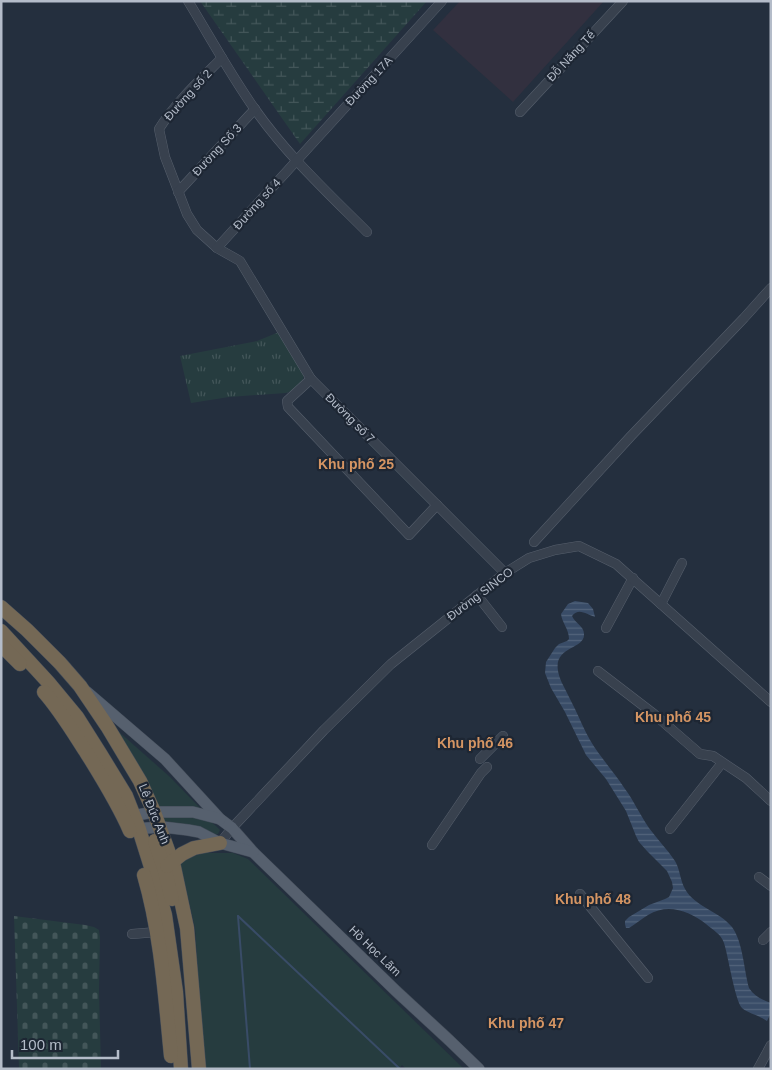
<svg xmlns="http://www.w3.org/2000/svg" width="772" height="1070" font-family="Helvetica,sans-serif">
	<defs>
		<pattern id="wetland-marsh" width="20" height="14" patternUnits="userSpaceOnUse" patternTransform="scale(1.25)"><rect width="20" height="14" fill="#263c3f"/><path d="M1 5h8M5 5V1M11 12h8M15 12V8" fill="none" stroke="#435659"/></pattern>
		<pattern id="cemetery-stones" width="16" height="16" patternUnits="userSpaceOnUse" patternTransform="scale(1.25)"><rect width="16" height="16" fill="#263c3f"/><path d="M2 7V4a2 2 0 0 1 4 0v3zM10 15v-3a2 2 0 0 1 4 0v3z" fill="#435659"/></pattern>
		<pattern id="park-tufts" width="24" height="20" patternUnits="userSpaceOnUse" patternTransform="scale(1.25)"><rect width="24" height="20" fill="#263c3f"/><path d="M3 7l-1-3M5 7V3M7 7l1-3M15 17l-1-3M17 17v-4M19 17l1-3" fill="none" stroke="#435659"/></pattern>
		<pattern id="water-rules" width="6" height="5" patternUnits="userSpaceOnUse" patternTransform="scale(1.25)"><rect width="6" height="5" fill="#394c67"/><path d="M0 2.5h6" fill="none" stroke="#53647b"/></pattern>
	</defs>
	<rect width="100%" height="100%" fill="#242f3e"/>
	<!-- medical -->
	<polygon fill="#32303f" points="460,1 604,1 513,102 433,30"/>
	<!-- green -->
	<g fill="#263c3f">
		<polygon points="118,731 170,777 201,809 155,807"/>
		<path d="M162,816C184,816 204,812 220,830L218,834H214L164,821Z"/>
		<polygon points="204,853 233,853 248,859 464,1069 406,1069 402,1065 399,1069 204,1069 195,928 180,863 186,858"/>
	</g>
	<!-- wetland -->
	<polygon fill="url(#wetland-marsh)" points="200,1 427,1 300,144"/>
	<!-- cemetery -->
	<polygon fill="url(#cemetery-stones)" points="14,916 85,925 94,927 99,930 100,938 99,990 101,1069 19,1069"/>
	<!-- park -->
	<path fill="url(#park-tufts)" d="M279,332L304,374C304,383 295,390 286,393L229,397L191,403L180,356L257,341Z"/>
	<!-- water -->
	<path fill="url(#water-rules)" d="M575,601L588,603L593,609L595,617C587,615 579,607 572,616C575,623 584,626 584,634C585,652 543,644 563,685C567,693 571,701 575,709C580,719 584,730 590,740C600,757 614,772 625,789C634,801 640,815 649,828C657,839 667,849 675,861C680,869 680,880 685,889C695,907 719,911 732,927C743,942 744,970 749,988C754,996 762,1000 771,1003V1013L767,1021C759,1015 749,1014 742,1008C735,1001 728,955 724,943C721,934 713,930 706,924C689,911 668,903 648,915C641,919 636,924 629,928H626L625,924V921L629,917L649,905L665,899L669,897L673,888L672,882L667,871L647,851L639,842L636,836L626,811L606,779L586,755L565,712L551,688L545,673L546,662L555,648L559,644L567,641L569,639C569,629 562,623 561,614L568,604Z"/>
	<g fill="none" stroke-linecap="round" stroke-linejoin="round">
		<!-- stream -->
		<g stroke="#394c67" stroke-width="2">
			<polyline points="238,916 400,1069"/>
			<polyline points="238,916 250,1069"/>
		</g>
		<defs>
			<g id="minor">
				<path d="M188,1C210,37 230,74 254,108C286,154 327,192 367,232"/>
				<path d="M222,58C200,80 175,103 159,129L165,157L187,214L197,230L217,248L240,261L311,379L505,573"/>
				<polyline points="520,112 623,1"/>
				<polyline points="178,192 255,109"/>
				<polyline points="217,248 442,1"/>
				<polyline points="311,379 287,401 288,407 409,535 437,505"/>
				<polyline points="534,542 631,436 744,318 771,288"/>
				<polyline points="477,595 502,627"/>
				<polyline points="661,604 682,563"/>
				<polyline points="606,628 633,578"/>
				<polyline points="598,671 654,714 700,754 713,756 746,778 771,801"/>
				<polyline points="480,759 503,736"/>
				<polyline points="670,829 722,763"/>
				<polyline points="220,843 232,828 324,730 391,664 505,573 529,558 555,550 579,546 616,564 771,702"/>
				<polyline points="432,845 481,773 487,767"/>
				<polyline points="759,877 771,886"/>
				<polyline points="580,894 648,978"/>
				<polyline points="132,934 157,932"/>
				<polyline points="763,940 771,932"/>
				<polyline points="758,1069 771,1045"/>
			</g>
			<g id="major">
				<polyline points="87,692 165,759 220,819 232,828 253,852 396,991 449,1040 479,1069"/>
				<polyline points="126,817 154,812 193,812 220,819"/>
				<polyline points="132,829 163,827 188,830 199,832 220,843 253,852"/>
			</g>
			<g id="highway">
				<polyline points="1,607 27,630 60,663 80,686 107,726 140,781 154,812 174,867 187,928 199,1069"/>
				<polyline points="1,631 48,682 77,717 101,755 126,796 139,829 155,880 165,915 176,992 181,1069"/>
				<polyline points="1,645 20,664"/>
				<path d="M44,692C60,710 73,732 86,752C102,778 118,803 130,831"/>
				<polyline points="155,841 164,868 172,899"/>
				<polyline points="167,866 182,854 194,848 220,843"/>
				<path d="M144,875C161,933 165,996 171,1056"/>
			</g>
		</defs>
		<!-- minor casing -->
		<use href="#minor" stroke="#565f6c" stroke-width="10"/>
		<!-- major casing -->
		<use href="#major" stroke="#414a57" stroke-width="12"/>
		<!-- highway casing -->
		<use href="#highway" stroke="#434c59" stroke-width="15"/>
		<!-- minor -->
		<use href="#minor" stroke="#38414e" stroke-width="9"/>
		<!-- major -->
		<use href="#major" stroke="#56606e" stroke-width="11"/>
		<!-- highway -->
		<use href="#highway" stroke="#746855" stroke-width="14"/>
	</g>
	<g text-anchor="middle" stroke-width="4.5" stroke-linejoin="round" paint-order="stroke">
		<!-- street labels -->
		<g font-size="12" fill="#b4bcc9" stroke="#1d2633">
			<text transform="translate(571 56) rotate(-47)" y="4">Đỗ Năng Tế</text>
			<text transform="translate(369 81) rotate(-47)" y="4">Đường 17A</text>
			<text transform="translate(188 95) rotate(-48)" y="4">Đường số 2</text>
			<text transform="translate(217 150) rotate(-47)" y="4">Đường Số 3</text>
			<text transform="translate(257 204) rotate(-48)" y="4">Đường số 4</text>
			<text transform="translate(350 418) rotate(45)" y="4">Đường số 7</text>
			<text transform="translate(480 594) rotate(-37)" y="4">Đường SINCO</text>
			<text transform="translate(154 814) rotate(68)" y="4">Lê Đức Anh</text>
			<text transform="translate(375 951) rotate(44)" y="4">Hồ Học Lãm</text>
		</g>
		<!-- neighbourhood labels -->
		<g font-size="14" font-weight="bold" fill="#d59563" stroke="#1d2633">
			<text x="356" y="469">Khu phố 25</text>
			<text x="673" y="722">Khu phố 45</text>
			<text x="475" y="748">Khu phố 46</text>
			<text x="593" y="904">Khu phố 48</text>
			<text x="526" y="1028">Khu phố 47</text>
		</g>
	</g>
	<!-- border -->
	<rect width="772" height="1070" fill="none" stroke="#b4bcc9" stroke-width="5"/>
	<!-- scale -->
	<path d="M12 1050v8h106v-8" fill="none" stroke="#b4bcc9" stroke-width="2.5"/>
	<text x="20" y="1050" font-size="15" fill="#b4bcc9" stroke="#1d2633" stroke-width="4" paint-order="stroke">100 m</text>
</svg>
